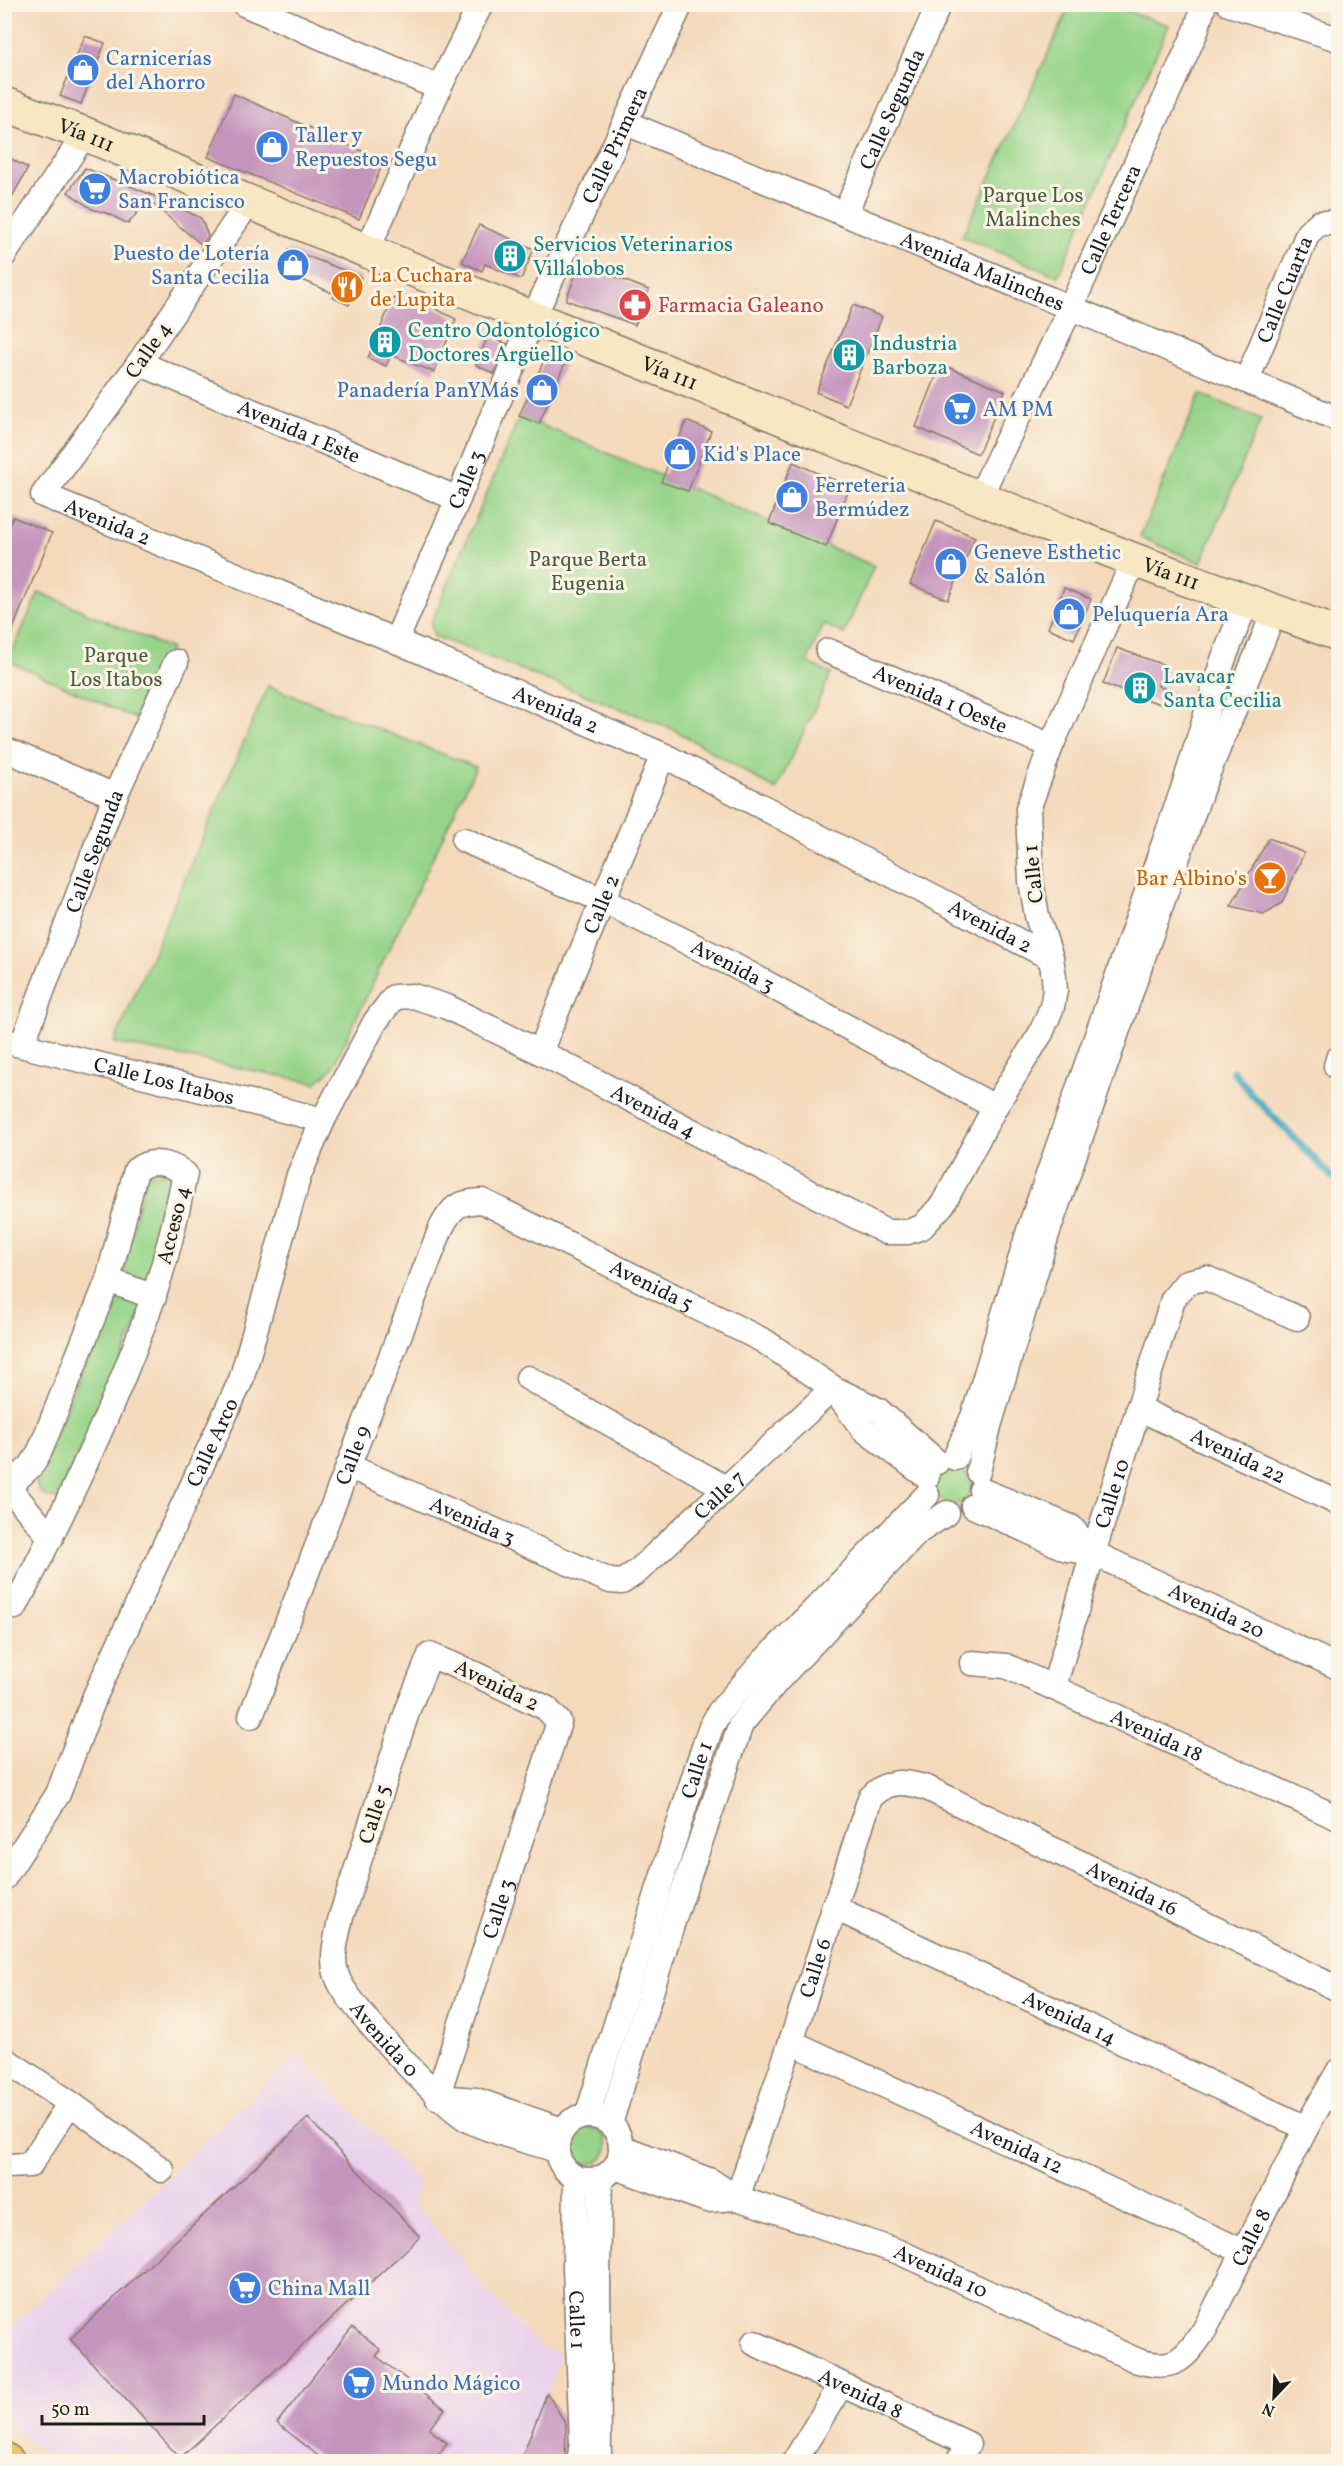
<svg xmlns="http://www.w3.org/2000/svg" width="1343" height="2466" font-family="Vollkorn,serif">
	<rect width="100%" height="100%" fill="#fcf5e5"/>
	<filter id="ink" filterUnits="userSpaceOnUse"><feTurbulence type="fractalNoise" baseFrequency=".0167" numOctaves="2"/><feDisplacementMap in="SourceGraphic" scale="12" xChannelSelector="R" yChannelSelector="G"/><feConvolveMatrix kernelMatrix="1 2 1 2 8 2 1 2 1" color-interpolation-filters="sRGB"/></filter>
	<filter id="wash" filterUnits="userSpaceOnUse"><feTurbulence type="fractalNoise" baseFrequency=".008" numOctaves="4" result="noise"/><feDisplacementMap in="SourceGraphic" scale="24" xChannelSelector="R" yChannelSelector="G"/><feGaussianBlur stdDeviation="1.35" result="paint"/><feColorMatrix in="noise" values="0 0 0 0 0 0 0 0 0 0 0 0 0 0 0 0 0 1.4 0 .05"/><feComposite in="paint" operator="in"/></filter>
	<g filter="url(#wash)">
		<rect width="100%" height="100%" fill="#f4d9bb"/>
		<!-- built -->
		<polygon fill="#ead1ec" points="297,2054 420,2182 411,2200 489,2293 536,2343 561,2356 520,2461 53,2461 5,2421 5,2333"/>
		<!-- green -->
		<g fill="#96d489" stroke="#597852" stroke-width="1.5">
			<polygon points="1071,4 1108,5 1169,25 1058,276 962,237"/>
			<polygon points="1200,394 1261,419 1201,563 1140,537"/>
			<polygon points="520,416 874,566 844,634 823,624 807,662 831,674 776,790 673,729 434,636 431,623"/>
			<polygon points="39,592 171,649 138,720 8,661"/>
			<polygon points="268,686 476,767 332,1069 316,1083 114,1043"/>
			<polygon points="175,1173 149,1283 125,1275 123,1269 146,1174"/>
			<path d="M125,1294L144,1308L57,1499C43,1497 38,1494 36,1480L114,1295Z"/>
			<circle cx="953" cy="1486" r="18"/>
			<circle cx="589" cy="2146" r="18"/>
		</g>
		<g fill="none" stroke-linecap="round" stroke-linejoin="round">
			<!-- stream -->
			<polyline stroke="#3ea8be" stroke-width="7" points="1233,1071 1253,1096 1338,1183"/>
		</g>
		<g id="blocks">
			<!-- building -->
			<g fill="#c594bd">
				<polygon points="85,36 105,43 81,104 60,96"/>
				<polygon points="234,94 384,161 359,219 208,157"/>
				<polygon points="4,155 28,168 4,211"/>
				<polygon points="85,168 152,195 201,218 208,236 202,245 148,200 151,196 128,224 109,214 92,209 68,192"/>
				<polygon points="479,225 534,249 521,279 485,264 482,271 462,262"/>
				<polygon points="289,249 361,277 349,305 333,298 335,294 298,278 296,281 279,272"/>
				<polygon points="580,263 649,290 635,325 566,300"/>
				<polygon points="393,298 412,307 416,299 456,319 434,372 391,355 386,366 368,358"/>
				<polygon points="853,305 882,317 846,405 816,392"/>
				<polygon points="488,336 507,344 494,374 476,365"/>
				<polygon points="546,356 565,363 539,424 519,416"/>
				<polygon points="941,364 1005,391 978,454 916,427"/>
				<polygon points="686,421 711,431 688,491 661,482"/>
				<polygon points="793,462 850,487 826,547 769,523"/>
				<polygon points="13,517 52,533 5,648 4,537"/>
				<polygon points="936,521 975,537 948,600 910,584"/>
				<polygon points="1064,588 1091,599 1074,639 1048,628"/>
				<polygon points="1117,648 1164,665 1158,686 1171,691 1163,705 1103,684"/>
				<polygon points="1269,838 1304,853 1282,903 1264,914 1231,906"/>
				<polygon points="308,2118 420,2237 180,2458 70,2339"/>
				<polygon points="352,2327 381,2350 376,2356 445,2409 429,2429 447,2443 433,2462 326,2462 277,2423"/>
				<polygon points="547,2393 566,2424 565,2462 520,2462"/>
			</g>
		</g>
	</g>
	<g filter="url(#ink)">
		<use href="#blocks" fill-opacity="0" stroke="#887a6c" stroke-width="1.5"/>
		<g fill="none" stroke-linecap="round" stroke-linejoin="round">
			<defs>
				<g id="street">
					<polyline points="244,4 439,88"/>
					<polyline points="1229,4 1338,39"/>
					<path id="s1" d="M626,123L1338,419"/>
					<path id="s2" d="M249,202L139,363L43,495L396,641L663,755L1051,958"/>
					<path id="s3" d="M845,213L939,4"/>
					<polyline points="367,251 439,88 481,4"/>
					<polyline points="4,255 85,134"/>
					<path id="s4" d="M139,363L458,499"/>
					<path id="s5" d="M1247,380L1308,233L1319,223H1338"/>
					<path id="s6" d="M979,498L1071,307L1196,31L1204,4"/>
					<path id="s7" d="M396,641L458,499L533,318L681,4"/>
					<path id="s8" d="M828,651L1051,746"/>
					<polyline points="4,749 115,796"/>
					<path id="s9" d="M464,840L602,900L729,963L995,1107"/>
					<path id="s10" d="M4,1041L323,1120"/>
					<path id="s11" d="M22,1045L115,796L176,662"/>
					<path id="s12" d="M540,1052L663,755"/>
					<polyline points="1336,1066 1338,1059"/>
					<polyline points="108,1280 154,1297"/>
					<polyline points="528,1378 726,1488"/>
					<polyline points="834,1390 863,1429 927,1477"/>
					<path id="s13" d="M1138,1408L1338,1503"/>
					<polyline points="955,1458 974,1414 1030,1227 1185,783 1223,660 1247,600"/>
					<path id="s14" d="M348,1466L610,1581L622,1582L639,1570L833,1388"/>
					<polyline points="978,1472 989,1426 1047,1234 1201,790 1275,610"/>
					<polyline points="4,1482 51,1538"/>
					<path d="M9,1486L31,1466L40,1451L108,1280L136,1170C151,1158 171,1163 185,1174C176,1216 167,1258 153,1298C116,1404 67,1507 15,1607"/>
					<polyline points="981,1490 1071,1527 1093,1553"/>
					<path id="s15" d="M973,1506L1067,1549L1093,1553L1338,1667"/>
					<path id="s16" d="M972,1663L1006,1666L1338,1818"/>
					<path id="s17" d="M1054,1687L1093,1553L1173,1299L1187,1282L1206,1278L1297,1318"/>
					<path id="s18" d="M251,1716L441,1228C452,1207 457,1202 482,1201L764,1341L833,1388L878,1410L937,1462"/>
					<path id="s19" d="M4,1878L58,1794L95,1696L241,1380L299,1175L323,1120L375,1022L394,997L413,996L447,1007L540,1052L886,1232H908L922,1227L943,1204L995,1107L1041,1033L1052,1007L1055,990L1054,977L1051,958L1037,916L1031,881L1028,809L1051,746L1134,560"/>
					<path id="s20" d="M833,1907L1306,2128"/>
					<path id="s21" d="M791,2042L1244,2252"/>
					<polyline points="4,2059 70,2103 162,2170"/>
					<path id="s22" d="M437,2097L559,1722L546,1708L475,1674L430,1655L408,1709L341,1917C337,1936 330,1958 337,1976C345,2003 444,2108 470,2121C497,2134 528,2141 557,2150"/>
					<polyline points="437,2097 476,2100 562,2130"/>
					<path id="s23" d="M587,2116L698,1764L711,1727L720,1711L761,1664L927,1495"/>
					<circle cx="589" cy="2148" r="32"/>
					<polyline points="610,2124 675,1915 741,1724 778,1680 918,1532 947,1513"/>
					<path id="s24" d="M621,2147L711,2181L737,2198L899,2252L1138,2361C1175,2372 1185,2359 1205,2329L1306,2128L1338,2072"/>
					<polyline points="7,2166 30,2165 70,2103"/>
					<polyline points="615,2167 707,2200 737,2198"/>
					<path id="s25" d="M576,2178L575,2268L582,2444L579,2462"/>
					<path id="s26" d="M737,2198L791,2042L870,1798C888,1779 903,1781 927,1788L1338,1989"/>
					<path id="s27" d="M754,2343L968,2444L958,2462"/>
					<polyline points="599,2462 598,2277 600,2178"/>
					<polyline points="794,2462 841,2385"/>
				</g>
				<g id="secondary">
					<path id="s28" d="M4,104L85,134L367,251L1134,560L1338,634"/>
				</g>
				<polyline id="primary" points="4,2459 8,2462"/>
			</defs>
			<!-- street casing -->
			<use href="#street" stroke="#887a6c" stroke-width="27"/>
			<!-- secondary casing -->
			<use href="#secondary" stroke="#887a6c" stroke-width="36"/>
			<!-- primary casing -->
			<use href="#primary" stroke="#887a6c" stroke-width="36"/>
			<!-- street -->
			<use href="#street" stroke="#fff" stroke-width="24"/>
			<!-- secondary -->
			<use href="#secondary" stroke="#f7e8c3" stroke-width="33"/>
			<!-- primary -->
			<use href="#primary" stroke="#ecc669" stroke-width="33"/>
		</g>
	</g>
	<!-- icons -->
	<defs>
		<symbol id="shop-disc" viewBox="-11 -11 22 22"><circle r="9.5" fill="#3f7fe0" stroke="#fcf5e5"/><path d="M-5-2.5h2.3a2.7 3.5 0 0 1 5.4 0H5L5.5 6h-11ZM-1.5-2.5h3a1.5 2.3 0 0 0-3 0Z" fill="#fff"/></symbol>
		<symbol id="supermarket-disc" viewBox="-11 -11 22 22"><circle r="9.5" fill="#3f7fe0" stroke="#fcf5e5"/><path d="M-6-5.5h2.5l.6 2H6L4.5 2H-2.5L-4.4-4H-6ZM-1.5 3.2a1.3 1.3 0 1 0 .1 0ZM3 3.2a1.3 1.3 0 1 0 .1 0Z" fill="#fff"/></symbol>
		<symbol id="building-disc" viewBox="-11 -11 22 22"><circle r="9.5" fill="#0f9aa8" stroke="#fcf5e5"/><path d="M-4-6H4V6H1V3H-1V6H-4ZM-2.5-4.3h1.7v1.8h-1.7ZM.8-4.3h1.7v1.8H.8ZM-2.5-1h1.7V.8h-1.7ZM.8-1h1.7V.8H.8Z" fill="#fff"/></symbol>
		<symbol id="restaurant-disc" viewBox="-11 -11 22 22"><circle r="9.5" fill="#e8710a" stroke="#fcf5e5"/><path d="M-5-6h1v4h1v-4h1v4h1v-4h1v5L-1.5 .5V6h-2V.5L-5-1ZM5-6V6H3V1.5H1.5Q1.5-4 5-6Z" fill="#fff"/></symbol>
		<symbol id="pharmacy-disc" viewBox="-11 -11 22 22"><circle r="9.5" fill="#e0444e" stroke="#fcf5e5"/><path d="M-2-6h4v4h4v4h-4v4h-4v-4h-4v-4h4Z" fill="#fff"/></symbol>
		<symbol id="bar-disc" viewBox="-11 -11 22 22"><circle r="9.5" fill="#e8710a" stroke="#fcf5e5"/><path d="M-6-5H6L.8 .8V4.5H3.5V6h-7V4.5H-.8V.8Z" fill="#fff"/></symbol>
	</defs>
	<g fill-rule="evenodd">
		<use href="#shop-disc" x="64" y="51" width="38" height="38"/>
		<use href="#shop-disc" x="253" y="128" width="38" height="38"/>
		<use href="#supermarket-disc" x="76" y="170" width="38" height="38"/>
		<use href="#building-disc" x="491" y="237" width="38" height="38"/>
		<use href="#shop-disc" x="274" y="246" width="38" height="38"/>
		<use href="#restaurant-disc" x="328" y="268" width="38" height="38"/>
		<use href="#pharmacy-disc" x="616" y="286" width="38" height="38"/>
		<use href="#building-disc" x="366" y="323" width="38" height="38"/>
		<use href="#building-disc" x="830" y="336" width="38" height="38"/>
		<use href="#shop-disc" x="523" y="371" width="38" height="38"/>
		<use href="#supermarket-disc" x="941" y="390" width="38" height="38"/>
		<use href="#shop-disc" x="661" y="435" width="38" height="38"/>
		<use href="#shop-disc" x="773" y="478" width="38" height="38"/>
		<use href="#shop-disc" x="932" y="545" width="38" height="38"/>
		<use href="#shop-disc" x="1050" y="595" width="38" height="38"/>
		<use href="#building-disc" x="1121" y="669" width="38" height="38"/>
		<use href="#bar-disc" x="1251" y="859" width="38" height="38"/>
		<use href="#supermarket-disc" x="226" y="2269" width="38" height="38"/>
		<use href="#supermarket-disc" x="340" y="2364" width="38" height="38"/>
	</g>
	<g text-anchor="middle" stroke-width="6" stroke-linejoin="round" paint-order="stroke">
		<!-- shop labels -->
		<g font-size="21" fill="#366cbe" stroke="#fcf5e5" text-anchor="start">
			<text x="106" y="65">Carnicerías<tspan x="106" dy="24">del Ahorro</tspan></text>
			<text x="295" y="142">Taller y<tspan x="295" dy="24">Repuestos Segu</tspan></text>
			<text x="118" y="184">Macrobiótica<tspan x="118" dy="24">San Francisco</tspan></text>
			<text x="270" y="260" text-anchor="end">Puesto de Lotería<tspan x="270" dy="24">Santa Cecilia</tspan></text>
			<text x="519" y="397" text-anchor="end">Panadería PanYMás</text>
			<text x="983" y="416">AM PM</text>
			<text x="703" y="461">Kid's Place</text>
			<text x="815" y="492">Ferreteria<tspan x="815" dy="24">Bermúdez</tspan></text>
			<text x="974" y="559">Geneve Esthetic<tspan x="974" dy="24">&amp; Salón</tspan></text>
			<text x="1092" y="621">Peluquería Ara</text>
			<text x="268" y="2295">China Mall</text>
			<text x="382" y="2390">Mundo Mágico</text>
		</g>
		<!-- street labels -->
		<g font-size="21" fill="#1c1c1c" stroke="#fcf5e5">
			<text dy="7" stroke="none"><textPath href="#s3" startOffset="114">Calle Segunda</textPath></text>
			<text dy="7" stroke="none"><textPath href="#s28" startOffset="88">Vía 111</textPath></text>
			<text dy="7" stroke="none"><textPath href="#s7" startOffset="542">Calle Primera</textPath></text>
			<text dy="7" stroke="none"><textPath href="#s6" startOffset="308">Calle Tercera</textPath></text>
			<text dy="7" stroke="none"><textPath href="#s1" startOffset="386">Avenida Malinches</textPath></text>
			<text dy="7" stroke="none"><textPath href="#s5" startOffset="98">Calle Cuarta</textPath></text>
			<text transform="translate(148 350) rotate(-55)" y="7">Calle 4</text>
			<text dy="7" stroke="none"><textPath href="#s28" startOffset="718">Vía 111</textPath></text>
			<text dy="7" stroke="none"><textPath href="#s4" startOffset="174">Avenida 1 Este</textPath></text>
			<text dy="7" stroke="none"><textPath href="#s7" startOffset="176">Calle 3</textPath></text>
			<text dy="7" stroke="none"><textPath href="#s2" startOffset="428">Avenida 2</textPath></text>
			<text dy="7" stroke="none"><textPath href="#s28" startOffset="1258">Vía 111</textPath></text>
			<text dy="7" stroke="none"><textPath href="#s8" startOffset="122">Avenida 1 Oeste</textPath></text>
			<text dy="7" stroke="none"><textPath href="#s2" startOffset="914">Avenida 2</textPath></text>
			<text dy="7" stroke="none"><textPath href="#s11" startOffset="207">Calle Segunda</textPath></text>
			<text transform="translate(1033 874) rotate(-96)" y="7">Calle 1</text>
			<text dy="7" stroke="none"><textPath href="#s12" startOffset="160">Calle 2</textPath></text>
			<text dy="7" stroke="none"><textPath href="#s2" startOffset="1400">Avenida 2</textPath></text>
			<text dy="7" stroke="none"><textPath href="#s9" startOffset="297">Avenida 3</textPath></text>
			<text dy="7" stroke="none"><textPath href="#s10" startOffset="165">Calle Los Itabos</textPath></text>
			<text dy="7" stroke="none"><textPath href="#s19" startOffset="1254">Avenida 4</textPath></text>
			<text transform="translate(173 1225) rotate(-76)" y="7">Acceso 4</text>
			<text dy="7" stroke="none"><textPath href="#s18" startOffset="766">Avenida 5</textPath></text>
			<text dy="7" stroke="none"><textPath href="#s19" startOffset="484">Calle Arco</textPath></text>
			<text dy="7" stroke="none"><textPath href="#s18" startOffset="280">Calle 9</textPath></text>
			<text dy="7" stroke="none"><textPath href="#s13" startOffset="111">Avenida 22</textPath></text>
			<text dy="7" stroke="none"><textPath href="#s17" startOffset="202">Calle 10</textPath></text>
			<text dy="7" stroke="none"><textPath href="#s14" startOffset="429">Calle 7</textPath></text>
			<text dy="7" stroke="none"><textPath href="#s14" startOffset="136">Avenida 3</textPath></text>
			<text dy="7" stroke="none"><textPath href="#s15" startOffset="266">Avenida 20</textPath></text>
			<text transform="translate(497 1685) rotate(26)" y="7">Avenida 2</text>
			<text dy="7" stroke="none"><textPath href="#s16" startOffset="200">Avenida 18</textPath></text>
			<text dy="7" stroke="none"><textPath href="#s23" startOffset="363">Calle 1</textPath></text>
			<text transform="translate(374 1814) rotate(-72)" y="7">Calle 5</text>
			<text dy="7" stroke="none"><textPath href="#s26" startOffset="712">Avenida 16</textPath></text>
			<text dy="7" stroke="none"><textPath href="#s22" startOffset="198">Calle 3</textPath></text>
			<text dy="7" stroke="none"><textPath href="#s26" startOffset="243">Calle 6</textPath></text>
			<text dy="7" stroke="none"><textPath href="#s20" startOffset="261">Avenida 14</textPath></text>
			<text dy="7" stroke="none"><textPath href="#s22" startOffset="957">Avenida 0</textPath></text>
			<text dy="7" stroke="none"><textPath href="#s21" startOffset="249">Avenida 12</textPath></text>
			<text dy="7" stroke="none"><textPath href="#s24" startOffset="746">Calle 8</textPath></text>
			<text dy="7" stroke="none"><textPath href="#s24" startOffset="344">Avenida 10</textPath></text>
			<text dy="7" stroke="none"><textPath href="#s25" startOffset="142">Calle 1</textPath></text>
			<text dy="7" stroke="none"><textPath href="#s27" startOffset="118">Avenida 8</textPath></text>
		</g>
		<!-- park labels -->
		<g font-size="21" fill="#475c42" stroke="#fcf5e5">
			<text x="1033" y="202">Parque Los<tspan x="1033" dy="24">Malinches</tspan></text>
			<text x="588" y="566">Parque Berta<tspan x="588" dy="24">Eugenia</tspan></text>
			<text x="116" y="662">Parque<tspan x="116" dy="24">Los Itabos</tspan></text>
		</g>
		<!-- culture labels -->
		<g font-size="21" fill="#0d838f" stroke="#fcf5e5" text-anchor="start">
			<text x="533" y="251">Servicios Veterinarios<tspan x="533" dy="24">Villalobos</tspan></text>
			<text x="408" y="337">Centro Odontológico<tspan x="408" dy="24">Doctores Argüello</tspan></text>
			<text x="872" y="350">Industria<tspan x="872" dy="24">Barboza</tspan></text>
			<text x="1163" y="683">Lavacar<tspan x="1163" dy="24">Santa Cecilia</tspan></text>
		</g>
		<!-- food labels -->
		<g font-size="21" fill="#c56008" stroke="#fcf5e5" text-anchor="start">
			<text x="370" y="282">La Cuchara<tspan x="370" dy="24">de Lupita</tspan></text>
			<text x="1247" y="885" text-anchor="end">Bar Albino's</text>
		</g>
		<!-- health labels -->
		<g font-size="21" fill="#be3a42" stroke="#fcf5e5" text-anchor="start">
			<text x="658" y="312">Farmacia Galeano</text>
		</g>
	</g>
	<!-- margin -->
	<rect width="1343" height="2466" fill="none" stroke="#fcf5e5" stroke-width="24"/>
	<!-- north arrow -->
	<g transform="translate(1274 2397) rotate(203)" stroke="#fcf5e5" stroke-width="4.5" paint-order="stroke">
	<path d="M0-4.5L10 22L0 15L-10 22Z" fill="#1c1c1c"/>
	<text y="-9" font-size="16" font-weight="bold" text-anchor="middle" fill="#1c1c1c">N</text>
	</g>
	<!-- scale -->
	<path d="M42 2415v9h162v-9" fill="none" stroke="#1c1c1c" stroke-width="3"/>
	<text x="51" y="2415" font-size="18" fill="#1c1c1c" stroke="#fcf5e5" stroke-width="4.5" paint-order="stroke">50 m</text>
</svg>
